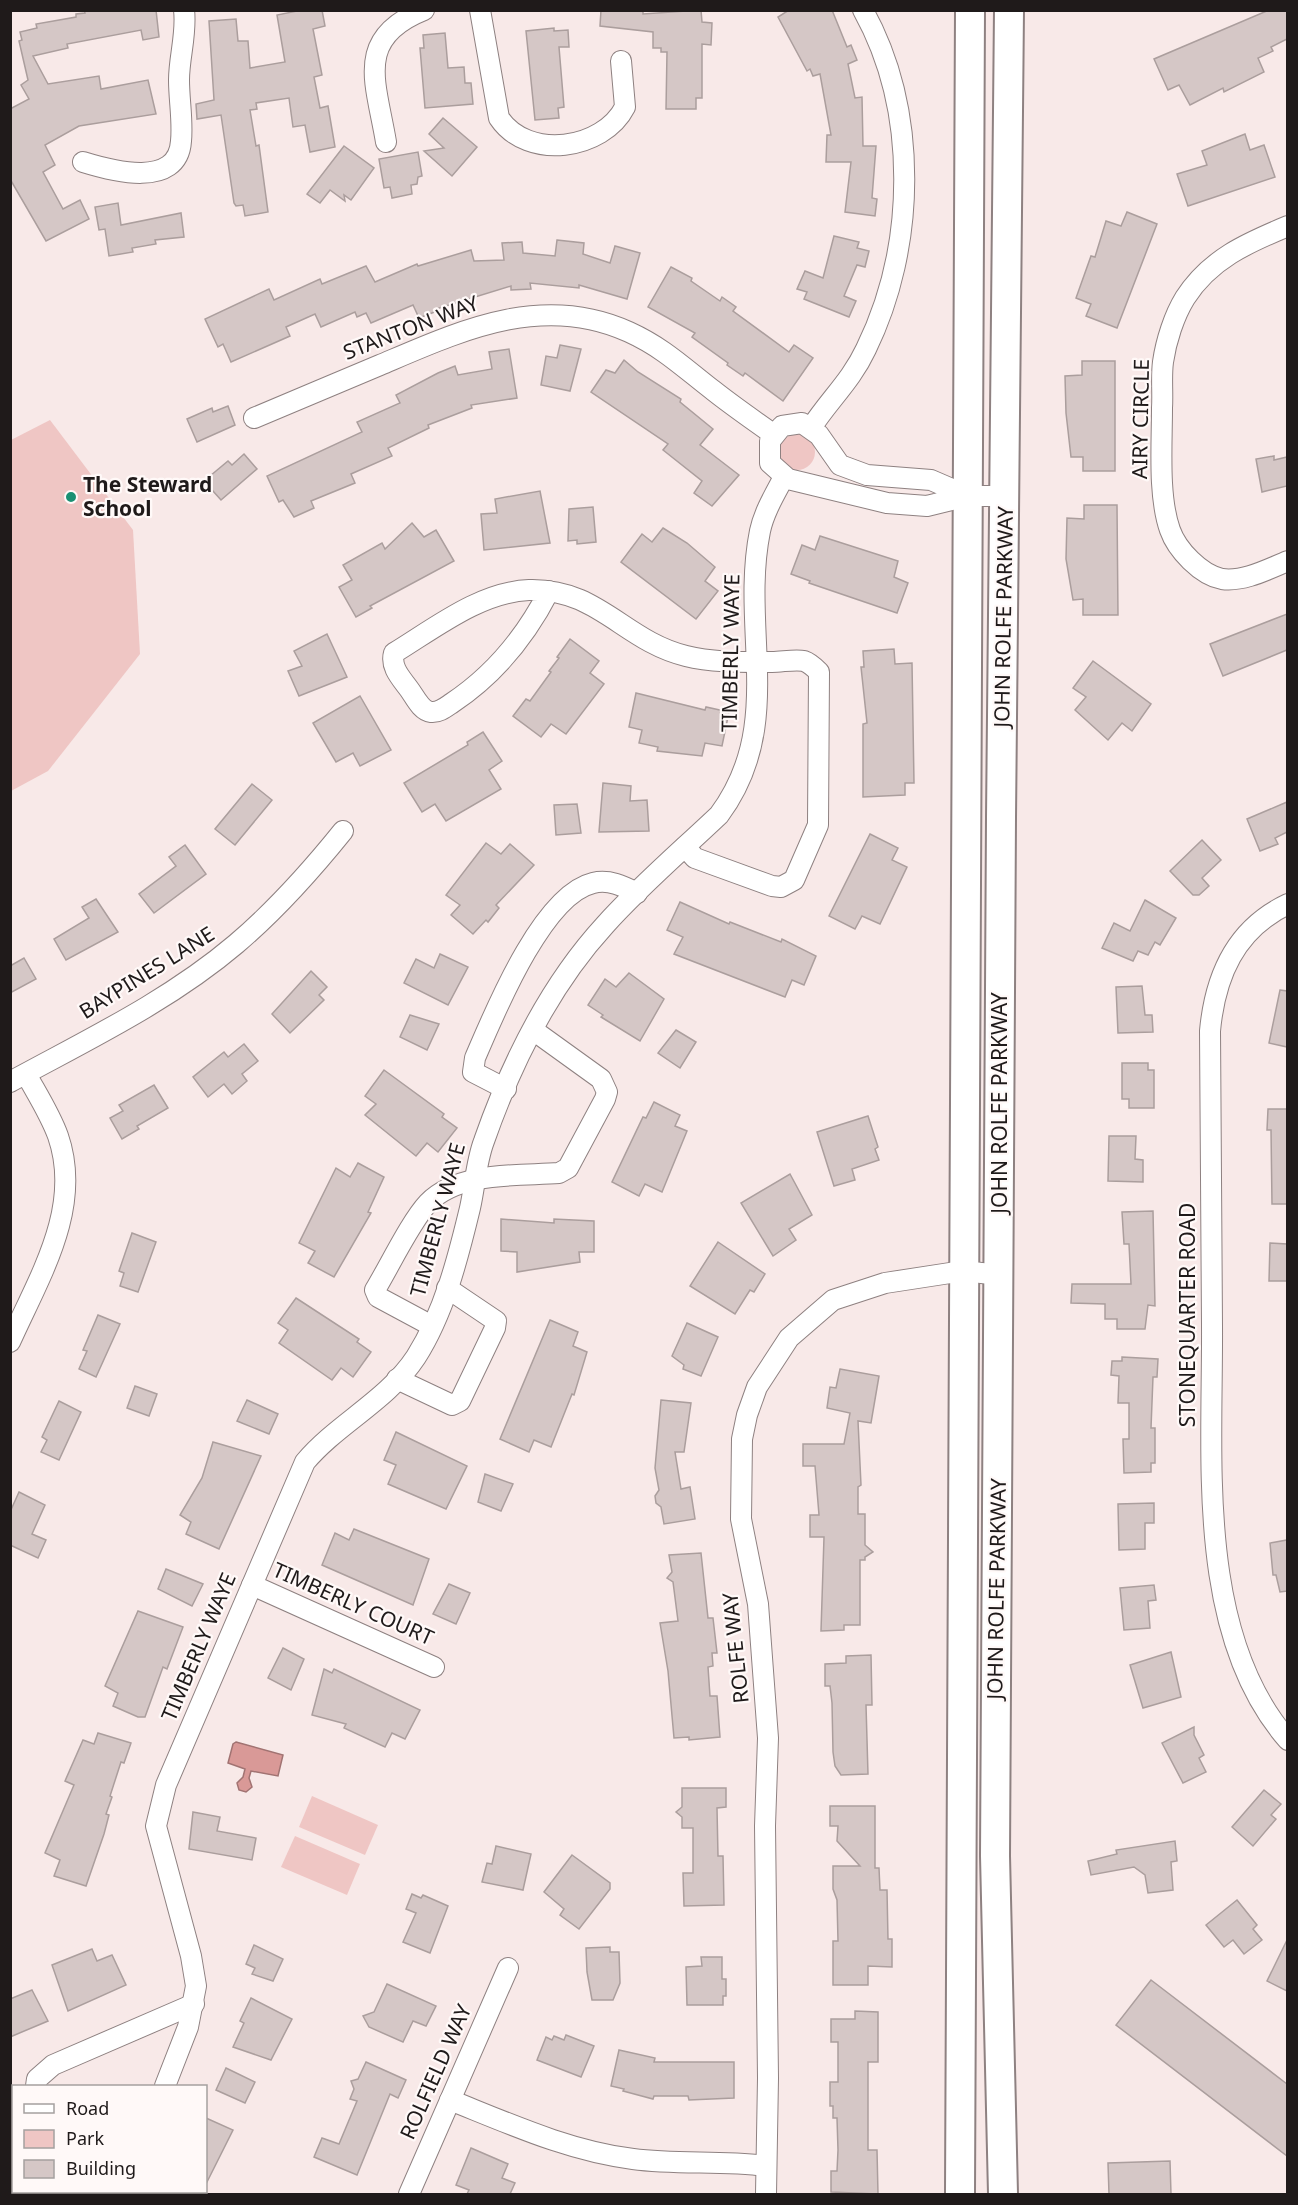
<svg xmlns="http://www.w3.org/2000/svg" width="1298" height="2205" font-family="'Noto Sans',sans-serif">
	<rect width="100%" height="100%" fill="#f8e9e8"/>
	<!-- green -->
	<g fill="#efc6c4">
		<polygon points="50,420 133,530 140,654 48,771 11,791 11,440"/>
		<circle cx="797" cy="452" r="18"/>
		<polygon points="312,1796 378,1825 365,1855 299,1827"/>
		<polygon points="295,1836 360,1864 347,1895 281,1867"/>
	</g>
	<!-- water -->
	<polygon fill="#d99997" stroke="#a17372" stroke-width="1.5" points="236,1742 283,1755 278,1776 251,1771 249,1778 252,1787 246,1792 239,1790 237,1783 243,1777 245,1769 228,1763 233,1744"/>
	<!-- building -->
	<g fill="#d5c7c6" stroke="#ab9e9d" stroke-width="1.5">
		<polygon points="84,10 156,10 159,37 143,40 141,30 67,44 68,48 33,56 48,84 99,76 101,89 148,80 156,114 79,126 45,145 55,165 43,172 63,209 80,200 89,219 46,241 10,179 10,109 29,99 21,85 28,80 19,41 22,40 20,32 37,28 36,24 76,17 76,14 85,13"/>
		<polygon points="302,10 322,10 325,26 313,29 322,75 314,77 320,108 328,106 335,147 310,152 305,125 293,127 289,98 256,103 257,109 250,110 256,146 259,145 268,212 245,216 243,205 236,206 234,203 221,115 197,119 196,104 214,100 209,21 236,19 238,41 248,41 250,68 285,62 277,15"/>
		<polygon points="601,10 643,10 643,14 701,10 702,22 712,23 711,45 702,44 702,98 696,98 696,109 666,109 667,52 661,52 661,48 653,48 653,32 600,26"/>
		<polygon points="789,10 832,10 847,47 851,45 857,60 848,64 855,98 862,97 863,146 876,146 872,198 877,199 875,216 845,212 851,162 826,162 827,135 831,135 820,74 813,76 810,69 807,71 778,17"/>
		<polygon points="1269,10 1287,10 1287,39 1271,47 1273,51 1258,58 1264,72 1224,92 1223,88 1190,105 1179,85 1168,90 1154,59"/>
		<polygon points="554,28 554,31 568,30 569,47 559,47 564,107 558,108 559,118 535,120 526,31"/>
		<polygon points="445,33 448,68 464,67 465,83 471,83 473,104 425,108 420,48 424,48 423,35"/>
		<polygon points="443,118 477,147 452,176 424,151 444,148 429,134"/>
		<polygon points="1245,134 1250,150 1264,145 1275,177 1188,206 1177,174 1207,165 1202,151"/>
		<polygon points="344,146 374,168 351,200 344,195 345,201 330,190 320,203 307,194"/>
		<polygon points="418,152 422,176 418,177 417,184 411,185 412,194 392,198 390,187 384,188 379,159"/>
		<polygon points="118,203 121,225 181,213 184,237 155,240 156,244 132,248 133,252 109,256 105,229 99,230 95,207"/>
		<polygon points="1127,212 1157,224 1117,328 1086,316 1091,304 1076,298 1091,256 1095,257 1106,221 1121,226"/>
		<polygon points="834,236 859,242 857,248 869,251 865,267 857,265 844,296 856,301 849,317 804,299 807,292 797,289 805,271 823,278"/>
		<polygon points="557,240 584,243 583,254 610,263 615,246 640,253 627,299 579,285 579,288 530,283 531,289 511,290 511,286 436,309 437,311 419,318 413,305 371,323 366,313 357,317 355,312 321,327 315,314 286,327 290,336 231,362 223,344 218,347 205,319 269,289 274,300 320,279 322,284 366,266 375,282 417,264 418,266 471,250 474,261 504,260 502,243 522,242 523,253 555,256"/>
		<polygon points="671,267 692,278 691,281 720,301 722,297 736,307 733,311 789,352 794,345 813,358 783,401 745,373 743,376 727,365 728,363 692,337 695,333 648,307"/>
		<polygon points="560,345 581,349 570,391 541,385 546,356 557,358"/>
		<polygon points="509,349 517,398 471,405 472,408 428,425 429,428 388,448 392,456 351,474 355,483 311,501 314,508 294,517 283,500 279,502 267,476 362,432 357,422 400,403 396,395 438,373 455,366 458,375 492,369 489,352"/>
		<polygon points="624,360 638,372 681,399 680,402 713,429 700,445 739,475 712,506 694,493 702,481 663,450 668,444 591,392 606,370 615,373"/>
		<polygon points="1082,361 1115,361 1115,471 1083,471 1083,457 1071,457 1066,413 1065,376 1082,375"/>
		<polygon points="228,406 235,425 197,442 187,419 212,408 213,412"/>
		<polygon points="244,454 257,469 221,500 204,481 228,461 232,465"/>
		<polygon points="1274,456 1274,460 1287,457 1287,486 1262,492 1256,459"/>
		<polygon points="540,491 550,543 484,550 481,514 497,513 495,499"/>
		<polygon points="1084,505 1117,505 1118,615 1083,615 1083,599 1073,600 1066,559 1067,518 1084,519"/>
		<polygon points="593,507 596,542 577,544 577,540 568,541 569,509"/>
		<polygon points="412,523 424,537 436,530 454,561 370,606 372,608 356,617 339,587 352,580 343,565 382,543 385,549"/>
		<polygon points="663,528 687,543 715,567 705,581 718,591 696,619 621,562 642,534 652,542"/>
		<polygon points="820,536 898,561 894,577 908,583 897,613 809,583 810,581 791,574 802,545 815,550"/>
		<polygon points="1287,614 1287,650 1223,676 1210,644"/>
		<polygon points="327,634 347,677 299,696 288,671 302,666 294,651"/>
		<polygon points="570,639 599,661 590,673 604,684 566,734 551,724 541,737 513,716 526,699 530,701 551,672 549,671 559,658 557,657"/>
		<polygon points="894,649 895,664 912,663 914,783 905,783 905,795 863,797 863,724 867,723 861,667 864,667 863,651"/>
		<polygon points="1093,661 1151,704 1132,731 1122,723 1108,740 1075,710 1086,697 1073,688"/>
		<polygon points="636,693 705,710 706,707 729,712 722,746 705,743 702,756 657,751 658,747 639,743 642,730 629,727"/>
		<polygon points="360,696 391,750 360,766 353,753 336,762 313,723"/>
		<polygon points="483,732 502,761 489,770 501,789 446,821 435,804 422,812 404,783 468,745 467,742"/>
		<polygon points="603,783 631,786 630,801 647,800 649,831 599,832"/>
		<polygon points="252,784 272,800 235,845 215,829"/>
		<polygon points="1287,802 1287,832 1275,838 1278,844 1260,851 1247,819"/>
		<polygon points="577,804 581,833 556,835 554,805"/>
		<polygon points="870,834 898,848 892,860 907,867 880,924 862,916 855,929 829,916"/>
		<polygon points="1202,840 1221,860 1202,878 1209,886 1199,895 1193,895 1170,871"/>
		<polygon points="486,843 501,854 510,844 534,865 496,905 499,908 488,922 486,920 473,934 451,915 460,905 446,895"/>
		<polygon points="185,845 206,874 154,913 139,894 176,866 169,857"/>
		<polygon points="96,899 118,932 66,960 54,939 89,918 82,907"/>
		<polygon points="1145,900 1176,918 1160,945 1155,942 1148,955 1138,951 1133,961 1102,948 1114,923 1130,931"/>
		<polygon points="680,902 729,924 730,922 781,942 782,939 816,956 804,985 792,980 785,997 674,954 683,937 667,930"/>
		<polygon points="440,954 468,967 448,1005 404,983 416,959 434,968"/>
		<polygon points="24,958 36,979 10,993 10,966"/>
		<polygon points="311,971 327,987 319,995 324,1000 290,1033 272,1014"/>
		<polygon points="629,973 664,999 640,1041 601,1017 603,1015 588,1005 605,979 616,987"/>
		<polygon points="1142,986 1145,1015 1152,1015 1153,1032 1118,1033 1116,987"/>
		<polygon points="1280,990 1287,991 1287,1047 1269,1043"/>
		<polygon points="410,1015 439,1024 427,1050 400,1037"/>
		<polygon points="676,1030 696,1042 680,1068 658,1053"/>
		<polygon points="244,1044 258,1061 242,1074 247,1081 232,1094 224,1084 208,1097 193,1077 224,1052 228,1057"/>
		<polygon points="1122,1063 1148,1063 1148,1070 1154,1070 1154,1108 1129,1108 1129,1099 1122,1099"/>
		<polygon points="384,1070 444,1114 442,1117 457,1128 438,1152 427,1143 416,1156 365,1115 376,1104 365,1096"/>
		<polygon points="154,1085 168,1108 137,1126 139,1129 122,1139 110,1118 123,1111 119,1105"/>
		<polygon points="654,1102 680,1115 675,1126 687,1131 662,1192 645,1184 639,1196 612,1182 643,1117 646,1118"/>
		<polygon points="1268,1109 1287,1109 1287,1204 1272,1204 1271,1130 1267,1130"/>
		<polygon points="868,1116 878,1147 875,1149 879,1160 852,1169 855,1180 834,1186 817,1132"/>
		<polygon points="1109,1136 1136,1136 1135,1159 1143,1160 1143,1182 1108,1181"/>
		<polygon points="358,1163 384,1177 368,1212 371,1213 334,1277 308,1263 315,1251 299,1243 336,1168 350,1177"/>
		<polygon points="790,1174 812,1215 789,1229 796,1240 773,1256 741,1203"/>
		<polygon points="1153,1211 1155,1306 1148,1305 1145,1329 1117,1329 1117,1319 1105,1319 1105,1304 1071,1303 1072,1284 1131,1284 1129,1244 1124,1244 1122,1212"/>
		<polygon points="501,1219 554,1223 554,1219 594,1221 594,1252 579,1252 580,1262 517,1272 517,1252 501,1251"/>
		<polygon points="132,1233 156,1242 138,1292 120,1286 124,1273 119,1271"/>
		<polygon points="718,1242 765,1274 754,1292 750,1290 735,1314 690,1286"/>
		<polygon points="1270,1243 1287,1244 1287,1281 1269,1281"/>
		<polygon points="296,1298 359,1339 357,1342 371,1352 353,1377 341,1368 332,1380 279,1343 288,1330 278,1323"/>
		<polygon points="98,1315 120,1324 96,1377 79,1369 87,1351 83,1350"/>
		<polygon points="550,1320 578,1332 573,1346 587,1352 574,1395 572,1394 551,1447 534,1440 529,1452 500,1439"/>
		<polygon points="687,1323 718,1337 701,1376 683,1369 684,1365 672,1356"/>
		<polygon points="1122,1357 1158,1359 1157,1377 1153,1377 1151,1428 1155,1428 1155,1463 1151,1463 1151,1472 1124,1473 1123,1439 1129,1439 1129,1403 1118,1403 1119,1376 1111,1375 1112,1361 1122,1361"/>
		<polygon points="840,1369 879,1376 871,1423 858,1421 861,1485 858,1487 858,1514 865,1514 865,1545 873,1552 865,1557 865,1560 860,1560 860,1625 844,1625 844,1630 821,1631 824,1537 810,1537 810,1515 819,1515 815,1466 803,1466 803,1444 844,1444 850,1413 827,1408 830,1387 836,1388"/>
		<polygon points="135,1386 157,1394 149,1416 127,1408"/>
		<polygon points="247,1400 278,1414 269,1434 237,1421"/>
		<polygon points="661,1400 691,1403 684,1452 675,1452 681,1489 690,1487 695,1519 664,1524 661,1507 656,1503 655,1496 659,1490 655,1468"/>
		<polygon points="59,1401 81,1412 59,1460 41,1452 47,1440 42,1437"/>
		<polygon points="396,1432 467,1466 446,1509 388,1484 396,1465 384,1460"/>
		<polygon points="213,1442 261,1456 219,1549 186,1534 191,1522 180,1515 202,1478"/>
		<polygon points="485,1474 513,1484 501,1511 478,1502"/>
		<polygon points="19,1492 45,1505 32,1534 46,1540 38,1558 10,1545 10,1512"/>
		<polygon points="1154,1503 1154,1523 1145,1523 1145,1549 1119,1550 1118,1504"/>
		<polygon points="354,1529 429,1559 413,1605 322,1565 335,1533 349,1540"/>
		<polygon points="1287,1540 1287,1591 1280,1592 1276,1575 1273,1575 1270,1543"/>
		<polygon points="701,1553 708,1618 713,1618 717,1653 712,1653 713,1666 708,1667 710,1696 717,1696 720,1737 689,1740 689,1737 674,1738 668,1671 660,1623 678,1621 673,1582 667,1578 672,1572 669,1555"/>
		<polygon points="166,1569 203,1584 192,1606 158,1589"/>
		<polygon points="449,1584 470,1593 456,1624 433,1614"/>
		<polygon points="1154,1585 1156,1600 1148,1601 1150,1628 1124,1630 1120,1588"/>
		<polygon points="138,1611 183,1627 167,1669 163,1667 145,1717 138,1717 113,1706 118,1693 105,1686"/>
		<polygon points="283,1648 304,1659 291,1690 268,1678"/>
		<polygon points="1171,1652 1181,1697 1143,1708 1130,1665"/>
		<polygon points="871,1655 872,1705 866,1705 868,1774 841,1775 835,1766 833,1752 832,1703 830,1686 825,1686 825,1664 846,1663 846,1656"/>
		<polygon points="324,1669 332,1673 334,1669 420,1710 405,1739 392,1733 385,1747 344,1728 346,1724 312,1715"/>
		<polygon points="1194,1727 1194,1735 1204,1755 1199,1758 1206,1772 1183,1783 1162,1743"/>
		<polygon points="98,1733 131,1743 124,1763 121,1762 110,1796 112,1797 106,1814 109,1815 104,1834 86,1886 54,1876 60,1860 45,1853 74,1785 65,1781 83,1740 94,1744"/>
		<polygon points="682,1788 726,1788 726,1807 717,1808 718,1856 723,1856 724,1905 684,1906 683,1873 693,1873 693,1828 682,1828 682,1817 676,1812 682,1807"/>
		<polygon points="1264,1790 1281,1804 1271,1815 1276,1819 1253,1846 1232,1827"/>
		<polygon points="830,1806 875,1806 875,1868 879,1868 880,1890 887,1890 888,1939 892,1939 892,1967 868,1966 868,1985 833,1985 833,1941 838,1941 837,1900 833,1889 833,1866 860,1866 837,1841 838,1826 830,1826"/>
		<polygon points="193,1812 220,1817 217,1831 256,1838 252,1860 189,1849"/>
		<polygon points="1175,1841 1177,1861 1171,1862 1173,1890 1148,1893 1145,1875 1134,1867 1091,1875 1088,1861 1117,1854 1116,1850"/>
		<polygon points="496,1846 531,1854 523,1890 482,1882 487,1863 492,1864"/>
		<polygon points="572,1855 610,1883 610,1889 579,1929 560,1915 564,1909 544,1892"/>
		<polygon points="412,1894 421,1898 423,1895 448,1906 430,1953 403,1942 416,1913 406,1909"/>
		<polygon points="1237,1900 1257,1925 1253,1929 1262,1940 1244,1954 1233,1940 1224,1947 1206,1925"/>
		<polygon points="1287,1940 1287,1991 1267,1981"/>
		<polygon points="254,1945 283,1959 273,1981 252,1974 255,1968 246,1964"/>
		<polygon points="610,1947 610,1952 619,1952 620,1983 613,2000 592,2000 587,1972 586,1948"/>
		<polygon points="92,1949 97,1961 112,1955 126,1985 68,2011 52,1965"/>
		<polygon points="701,1957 722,1957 722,1979 726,1979 726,1996 723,1996 723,2005 687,2005 686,1967 702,1966"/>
		<polygon points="1151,1980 1287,2084 1287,2156 1116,2025"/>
		<polygon points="387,1984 436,2006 426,2026 413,2021 403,2042 369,2027 363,2016 374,2012"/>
		<polygon points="32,1990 48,2021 10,2037 10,1999"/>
		<polygon points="251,1998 292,2019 271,2060 233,2047 244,2023 240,2021"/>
		<polygon points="855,2011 878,2012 878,2062 868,2062 868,2150 877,2150 878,2194 831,2192 831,2171 837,2171 838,2150 837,2118 833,2118 833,2106 830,2106 830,2082 838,2082 838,2042 831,2042 831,2019 855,2019"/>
		<polygon points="566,2035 594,2046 581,2077 537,2060 546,2037 552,2040 554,2036 564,2040"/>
		<polygon points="619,2050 655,2058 654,2062 734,2062 734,2098 689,2100 688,2096 654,2096 653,2099 623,2091 624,2089 611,2086"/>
		<polygon points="366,2062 406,2080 398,2098 390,2094 357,2175 314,2157 322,2138 339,2144 357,2101 350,2099 354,2089 351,2081 358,2079"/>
		<polygon points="226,2068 255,2082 245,2103 216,2090"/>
		<polygon points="206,2118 233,2130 206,2184"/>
		<polygon points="471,2148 508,2164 502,2178 515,2183 510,2194 467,2194 469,2190 456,2185"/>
		<polygon points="1170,2161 1171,2194 1109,2194 1108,2163"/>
	</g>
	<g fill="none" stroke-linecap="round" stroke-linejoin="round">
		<defs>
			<g id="street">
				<path d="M480,10L499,118C528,161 603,150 625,107L621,61"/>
				<path d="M386,142C376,82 354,38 424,10"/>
				<path d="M83,162C112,171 178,189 181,141C183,121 179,100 179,80C179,57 187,33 184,10"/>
				<path d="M1288,226C1247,243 1210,259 1185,298C1174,316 1166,341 1163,362C1161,377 1163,393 1162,408C1162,445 1158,496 1170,530C1177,550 1201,575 1222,579C1244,582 1268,569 1288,561"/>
				<path d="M254,418C296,400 338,383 380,365C460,331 542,292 629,332C664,348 684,368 714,391C733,406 753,420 773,434"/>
				<path d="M811,428C829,400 851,381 866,349C916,247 919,111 863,10"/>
				<polyline points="968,496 931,480 867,475 840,465 819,435 802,423 782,426 770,441 770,463 788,479 887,503 927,506 968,496 1005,496"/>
				<path d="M549,591C526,636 494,675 452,703C446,707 439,713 431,712C421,711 415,697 409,689C401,678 390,667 394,653C435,628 480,592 529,590C598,588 624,641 686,656C713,663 745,662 772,662C782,662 795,659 804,661C810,663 815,668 819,672L818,825L794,880L781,887L772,886L695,858L685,847"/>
				<path d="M1288,904C1235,929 1215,976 1210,1031C1211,1129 1211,1227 1212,1325C1213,1457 1195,1634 1288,1740"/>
				<path d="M10,1082C87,1040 169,1001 236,944C276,910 310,872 343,831"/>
				<path d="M506,1089L473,1072L475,1058C494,1014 542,895 593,883C609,879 623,886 637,893"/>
				<path d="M432,1326L378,1297L375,1290C389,1267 411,1221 428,1203C459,1171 519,1176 559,1173L568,1168L605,1099L607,1092L601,1079L533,1030"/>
				<path d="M10,1342C39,1277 83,1208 58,1136C50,1114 37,1094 26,1074"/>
				<polyline points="397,1379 452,1405 460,1401 495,1328 496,1321 447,1288"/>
				<polyline points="252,1585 434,1667"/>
				<polyline points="36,2086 37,2079 53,2065 194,2004"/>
				<path d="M165,2086L188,2027L196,1986L191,1956L156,1826L166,1785L305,1462C338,1423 387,1401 416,1357C444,1313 458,1258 470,1208C475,1186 476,1162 484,1141C511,1064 549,986 605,925C640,886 681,851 719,815C786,725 740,630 760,531C764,512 775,494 784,477"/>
				<path d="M450,2100C510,2124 569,2151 633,2159C677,2165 723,2160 766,2166"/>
				<polyline points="84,2192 86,2194"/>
				<polyline points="117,2194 119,2192"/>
				<polyline points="409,2194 508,1968"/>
				<polyline points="766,2194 768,2078 765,1826 768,1738 758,1604 741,1519 742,1439 747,1415 757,1387 789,1338 833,1300 885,1283 963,1271 1000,1275"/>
			</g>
			<g id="secondary">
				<polyline points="960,2194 970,10"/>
				<polyline points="1003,2194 995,1856 1001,818 1009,10"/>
			</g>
		</defs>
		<!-- street casing -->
		<use href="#street" stroke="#8e8181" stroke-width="22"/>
		<!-- secondary casing -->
		<use href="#secondary" stroke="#8e8181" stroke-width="32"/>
		<!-- street -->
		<use href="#street" stroke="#fff" stroke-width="20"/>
		<!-- secondary -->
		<use href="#secondary" stroke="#fff" stroke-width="28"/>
	</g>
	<!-- markers -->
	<circle fill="#1a9073" stroke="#fff9f8" stroke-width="2" cx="71" cy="497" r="6"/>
	<g text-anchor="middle" stroke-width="4.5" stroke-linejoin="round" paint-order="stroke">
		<!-- street labels -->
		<g font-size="21" fill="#1f1a1a" stroke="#fff9f8">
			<text transform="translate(411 328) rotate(-21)" y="7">STANTON WAY</text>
			<text transform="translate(1141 419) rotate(-89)" y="7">AIRY CIRCLE</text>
			<text transform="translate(1004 617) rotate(-89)" y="7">JOHN ROLFE PARKWAY</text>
			<text transform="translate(731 653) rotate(-89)" y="7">TIMBERLY WAYE</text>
			<text transform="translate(147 973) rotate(-32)" y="7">BAYPINES LANE</text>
			<text transform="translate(1000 1103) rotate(-90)" y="7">JOHN ROLFE PARKWAY</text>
			<text transform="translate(438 1220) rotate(-75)" y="7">TIMBERLY WAYE</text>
			<text transform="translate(1188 1315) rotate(-90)" y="7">STONEQUARTER ROAD</text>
			<text transform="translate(997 1589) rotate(-89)" y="7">JOHN ROLFE PARKWAY</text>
			<text transform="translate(353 1604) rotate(24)" y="7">TIMBERLY COURT</text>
			<text transform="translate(199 1647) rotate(-67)" y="7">TIMBERLY WAYE</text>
			<text transform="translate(736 1648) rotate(-96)" y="7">ROLFE WAY</text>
			<text transform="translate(436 2072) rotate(-66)" y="7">ROLFIELD WAY</text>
		</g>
		<!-- poi labels -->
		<g font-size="21" font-weight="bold" fill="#1f1a1a" stroke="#fff9f8" text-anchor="start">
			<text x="83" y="492">The Steward<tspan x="83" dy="24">School</tspan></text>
		</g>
	</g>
	<!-- border -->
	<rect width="1298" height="2205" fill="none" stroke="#1f1a1a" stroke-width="24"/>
	<!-- legend -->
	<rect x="12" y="2085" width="195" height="108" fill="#fff9f8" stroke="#a5a09f" stroke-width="1.5"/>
	<rect x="24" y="2104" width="30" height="9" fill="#ffffff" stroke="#a5a09f" stroke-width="1.5"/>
	<text x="66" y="2115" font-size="18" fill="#1f1a1a">Road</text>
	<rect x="24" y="2130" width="30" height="18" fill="#efc6c4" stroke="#a5a09f" stroke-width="1.5"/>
	<text x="66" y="2145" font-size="18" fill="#1f1a1a">Park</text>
	<rect x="24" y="2160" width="30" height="18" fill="#d5c7c6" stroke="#a5a09f" stroke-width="1.5"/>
	<text x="66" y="2175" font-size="18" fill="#1f1a1a">Building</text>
</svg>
